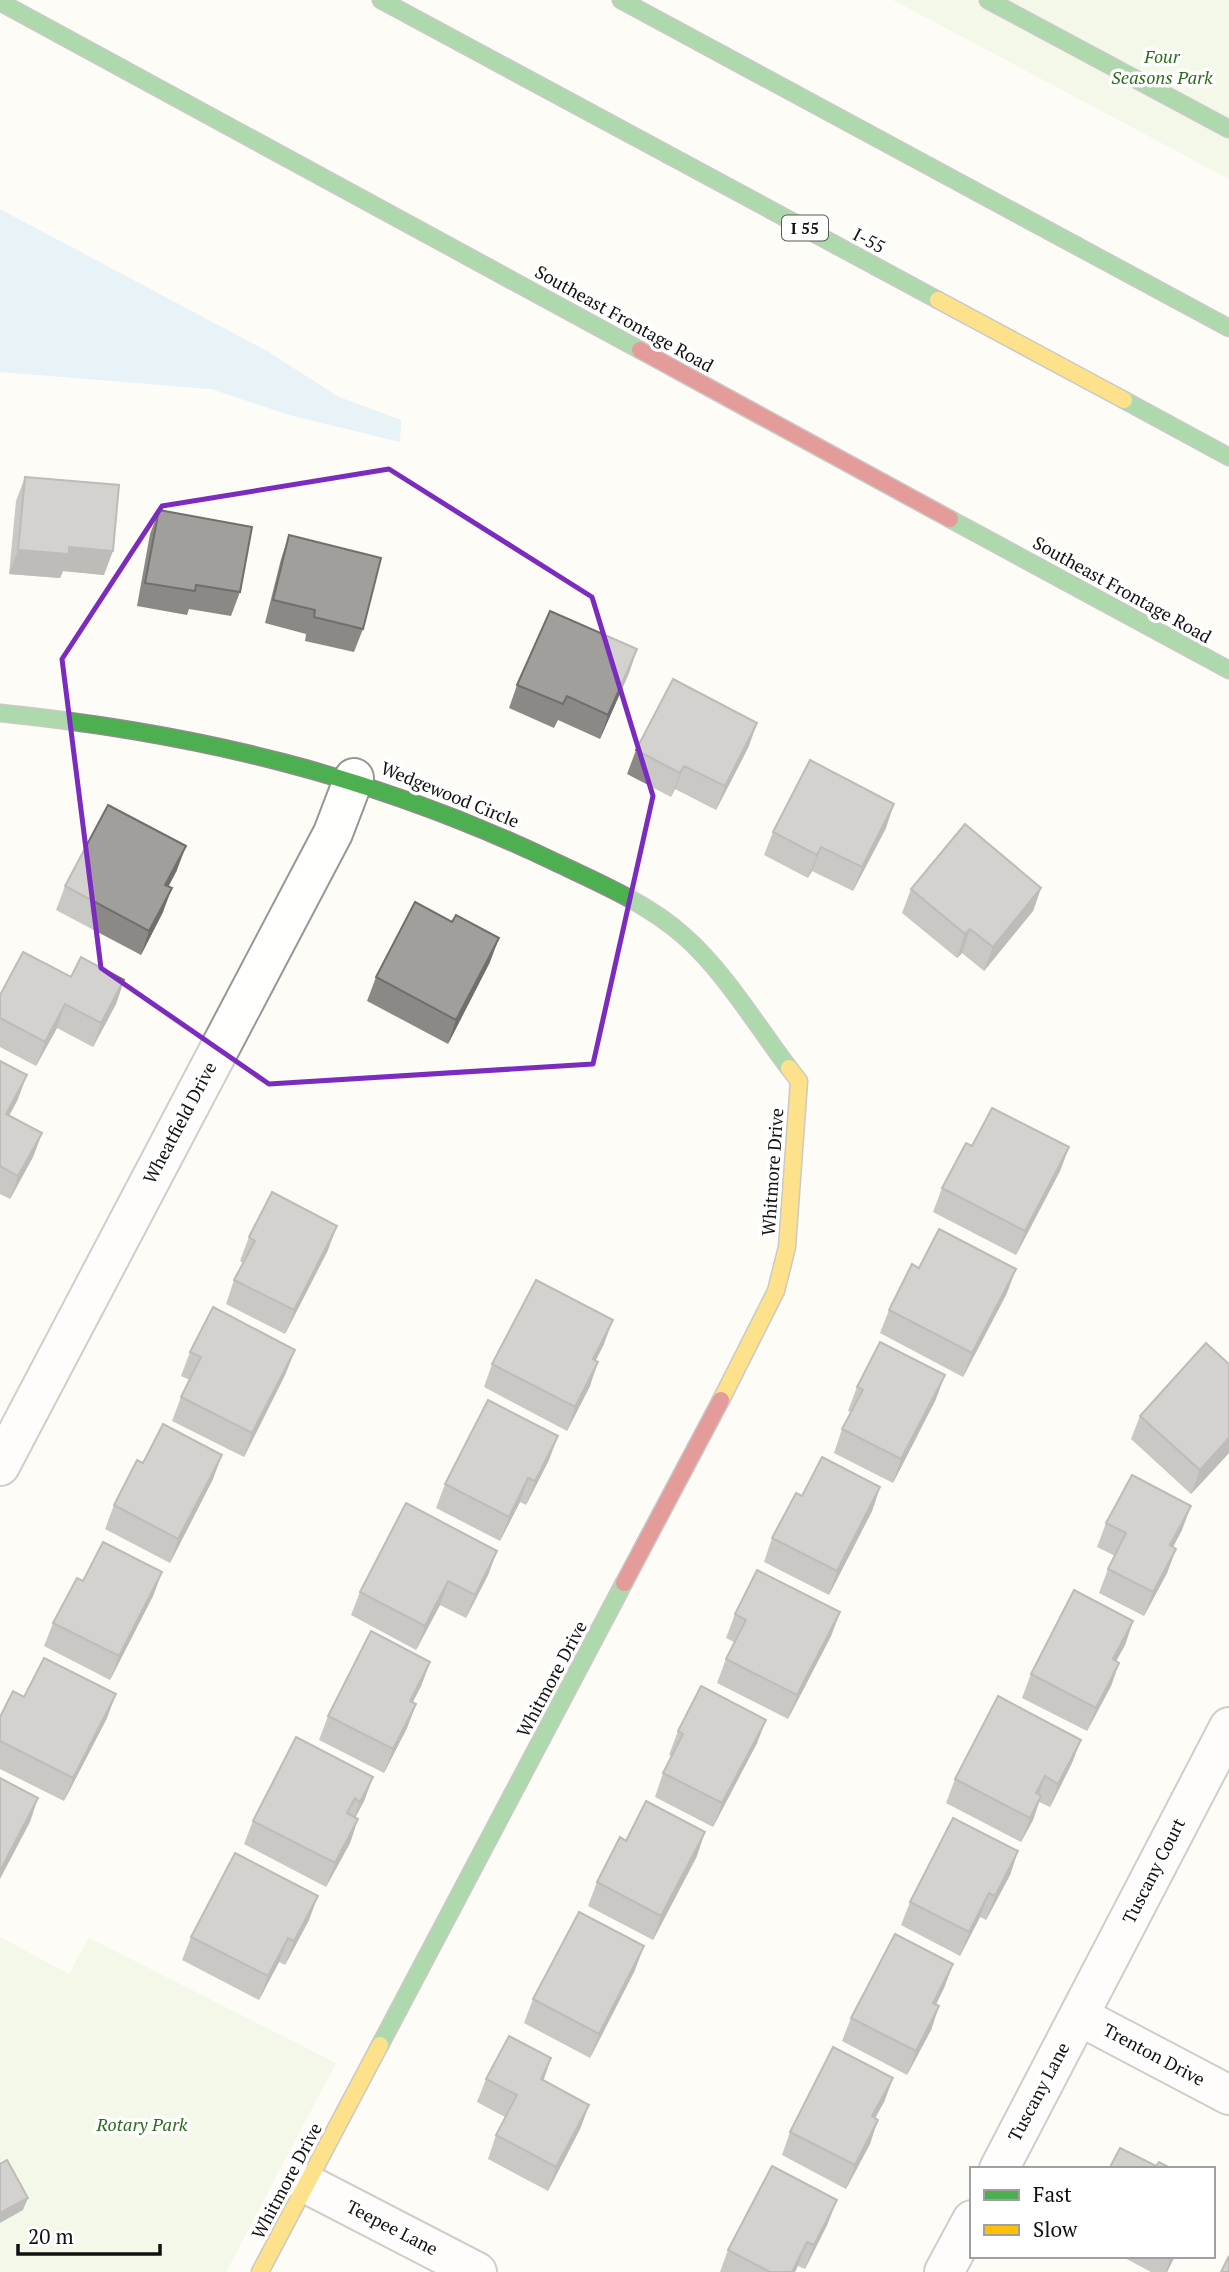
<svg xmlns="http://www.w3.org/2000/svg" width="1229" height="2272" font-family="'PT Serif',serif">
	<rect width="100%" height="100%" fill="#fdfcf7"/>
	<!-- green -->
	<g fill="#e7f3d7">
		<polygon points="893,0 1229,0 1229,179"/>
		<polygon points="0,1937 69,1974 89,1938 336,2063 226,2272 0,2272"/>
	</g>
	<!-- water -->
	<polygon fill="#cde8f7" points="0,209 267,351 339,397 401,420 400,442 289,415 211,389 0,372"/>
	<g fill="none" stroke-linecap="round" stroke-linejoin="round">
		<defs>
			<g id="street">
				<polyline points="0,1466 333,833 354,778"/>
				<polyline points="1079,2016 1229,2095"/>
				<polyline points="999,2169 1229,1727"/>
				<polyline points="307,2184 477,2272"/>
				<polyline points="944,2272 972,2220"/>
			</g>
			<g id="fast">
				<polyline points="381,0 938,300"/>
				<polyline points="621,0 1229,328"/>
				<polyline points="988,0 1229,129"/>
				<polyline points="0,2 640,350"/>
				<polyline points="1124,400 1229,457"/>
				<polyline points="950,519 1229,670"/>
				<path d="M0,713C197,733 376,776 555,862C599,883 647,903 684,936C724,971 757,1026 789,1068"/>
				<polyline points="380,2045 624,1583"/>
			</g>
			<g id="slow">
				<polyline points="938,300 1124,400"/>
				<polyline points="721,1400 776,1291 787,1247 799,1081 789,1068"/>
				<polyline points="260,2272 380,2045"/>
			</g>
			<g id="jam">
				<polyline points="640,350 950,519"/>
				<polyline points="624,1583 721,1400"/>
			</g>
		</defs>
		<!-- street casing -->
		<use href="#street" stroke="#979795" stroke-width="42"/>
		<!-- fast casing -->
		<use href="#fast" stroke="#8e8d8b" stroke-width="19"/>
		<!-- slow casing -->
		<use href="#slow" stroke="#8e8d8b" stroke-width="19"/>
		<!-- jam casing -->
		<use href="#jam" stroke="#8e8d8b" stroke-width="19"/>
		<!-- street -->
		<use href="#street" stroke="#fffffe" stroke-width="38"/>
		<!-- fast -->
		<use href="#fast" stroke="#4caf50" stroke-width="16"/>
		<!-- slow -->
		<use href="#slow" stroke="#ffc107" stroke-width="16"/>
		<!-- jam -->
		<use href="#jam" stroke="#c62828" stroke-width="16"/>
	</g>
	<!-- wall -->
	<g fill="#8a8986">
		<polygon points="25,477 104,575 63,571 60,578 9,574 16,501"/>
		<polygon points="159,510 240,592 231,616 189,609 187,615 137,606 150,534"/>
		<polygon points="289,535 363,629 354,652 305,641 306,634 265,623 281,559"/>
		<polygon points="637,649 629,673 600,739 558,720 554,728 509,708 517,685"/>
		<polygon points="749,746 716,810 675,789 671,797 627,774 636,750"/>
		<polygon points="886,828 853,891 812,871 808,878 764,855 773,832"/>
		<polygon points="177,870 168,886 163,912 141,955 56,910 65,886"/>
		<polygon points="1041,888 1033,911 984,971 962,953 957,958 902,913 911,889"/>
		<polygon points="452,922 490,962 448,1044 367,1001 376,977"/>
		<polygon points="71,977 124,980 116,1004 93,1047 57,1028 36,1066 0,1047 0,995"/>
		<polygon points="0,1061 18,1099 9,1115 42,1133 33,1157 10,1199 0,1194"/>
		<polygon points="972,1146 1069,1147 1060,1171 1016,1255 933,1212 942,1188"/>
		<polygon points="249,1237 328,1250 285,1334 226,1304 234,1280 243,1263 240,1261"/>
		<polygon points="919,1268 1007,1293 963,1377 880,1333 889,1310"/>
		<polygon points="604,1344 596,1360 590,1386 567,1431 484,1387 492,1364"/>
		<polygon points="190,1352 286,1373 244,1457 172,1421 181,1397 190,1380 181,1376"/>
		<polygon points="1229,1364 1229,1453 1191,1494 1131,1439 1140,1416"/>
		<polygon points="857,1387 936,1399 893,1483 834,1453 842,1429 851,1412 848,1411"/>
		<polygon points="549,1460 526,1505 520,1502 500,1541 436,1508 445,1484"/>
		<polygon points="143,1463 213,1479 170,1563 105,1529 114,1505"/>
		<polygon points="880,1487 872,1511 829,1595 764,1562 772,1538 802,1496"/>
		<polygon points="1106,1523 1182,1530 1173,1547 1176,1549 1167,1573 1144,1616 1099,1593 1108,1569 1115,1556 1097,1547"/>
		<polygon points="497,1551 488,1575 466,1618 440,1605 416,1650 351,1615 360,1592"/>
		<polygon points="162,1572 153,1596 110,1680 44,1646 53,1623 83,1581"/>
		<polygon points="840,1612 831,1636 788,1719 717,1683 726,1659 734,1642 726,1638 735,1614"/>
		<polygon points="1133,1621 1125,1645 1116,1661 1119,1663 1111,1686 1087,1731 1022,1698 1031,1674"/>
		<polygon points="430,1662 421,1686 413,1702 416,1704 407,1728 384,1773 319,1740 328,1716"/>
		<polygon points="24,1697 107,1718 64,1801 0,1769 0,1717"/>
		<polygon points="766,1720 757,1743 713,1827 655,1797 663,1773 672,1756 669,1755 678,1731"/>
		<polygon points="1072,1763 1050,1807 1039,1802 1033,1820 1021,1842 946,1803 955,1779"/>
		<polygon points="373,1777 364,1801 355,1818 358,1819 350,1843 326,1887 244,1844 253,1821"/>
		<polygon points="626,1841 697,1856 653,1940 588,1906 597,1882"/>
		<polygon points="1018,1851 1010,1875 986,1920 980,1917 960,1956 901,1925 910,1902"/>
		<polygon points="309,1920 285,1965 279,1962 259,2000 182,1960 191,1937"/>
		<polygon points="953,1964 944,1988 936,2004 939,2006 931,2030 907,2075 842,2041 851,2018"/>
		<polygon points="635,1970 590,2058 524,2023 533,1999"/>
		<polygon points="893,2078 884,2102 875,2118 870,2144 846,2189 782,2155 790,2132"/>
		<polygon points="486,2079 543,2080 589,2105 580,2129 548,2191 488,2159 496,2135 505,2117 477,2102"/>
		<polygon points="828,2223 805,2269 798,2266 795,2272 720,2272 728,2250"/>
		<polygon points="1121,2256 1175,2256 1167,2272 1151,2272"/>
	</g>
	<!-- shaded-wall -->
	<g fill="#716f6d">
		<polygon points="69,547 113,551 104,575 63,571 60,578 9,574 18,550"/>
		<polygon points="637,649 629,673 600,739 608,715"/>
		<polygon points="757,723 749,746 716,810 725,786"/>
		<polygon points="684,766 675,789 671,797 680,773"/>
		<polygon points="894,804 886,828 853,891 862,867"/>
		<polygon points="186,846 177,870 157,909 165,885"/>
		<polygon points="821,847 812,871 808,878 817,855"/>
		<polygon points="172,888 163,912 141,955 149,931"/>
		<polygon points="1041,888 1033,911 984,971 993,947"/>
		<polygon points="970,929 962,953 957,958 965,934"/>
		<polygon points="499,938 490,962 448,1044 456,1020"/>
		<polygon points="124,980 116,1004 93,1047 101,1023"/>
		<polygon points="65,1004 57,1028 36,1066 45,1042"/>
		<polygon points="27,1075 18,1099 0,1133 6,1114"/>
		<polygon points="42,1133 33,1157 10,1199 18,1176"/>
		<polygon points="1069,1147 1060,1171 1016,1255 1025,1231"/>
		<polygon points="337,1226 328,1250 285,1334 294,1310"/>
		<polygon points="1016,1269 1007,1293 963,1377 972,1353"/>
		<polygon points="613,1320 604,1344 584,1383 593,1359"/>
		<polygon points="295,1350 286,1373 244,1457 252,1433"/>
		<polygon points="598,1362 590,1386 567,1431 575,1407"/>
		<polygon points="945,1375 936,1399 893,1483 901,1459"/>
		<polygon points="558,1436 549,1460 526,1505 535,1481"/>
		<polygon points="1229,1438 1229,1453 1191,1494 1200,1470"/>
		<polygon points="222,1455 213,1479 170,1563 178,1539"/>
		<polygon points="528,1478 520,1502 500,1541 509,1517"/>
		<polygon points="880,1487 872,1511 829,1595 837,1571"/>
		<polygon points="1191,1506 1182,1530 1161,1569 1170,1545"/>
		<polygon points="1176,1549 1167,1573 1144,1616 1153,1592"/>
		<polygon points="497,1551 488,1575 466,1618 475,1595"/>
		<polygon points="162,1572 153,1596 110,1680 119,1656"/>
		<polygon points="448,1581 440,1605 416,1650 425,1626"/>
		<polygon points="840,1612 831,1636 788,1719 797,1695"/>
		<polygon points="1133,1621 1125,1645 1104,1683 1113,1659"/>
		<polygon points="430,1662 421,1686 401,1724 410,1701"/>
		<polygon points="1119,1663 1111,1686 1087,1731 1096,1708"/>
		<polygon points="116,1694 107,1718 64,1801 73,1778"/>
		<polygon points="416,1704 407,1728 384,1773 393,1749"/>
		<polygon points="766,1720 757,1743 713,1827 722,1803"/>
		<polygon points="1081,1740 1072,1763 1050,1807 1058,1784"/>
		<polygon points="1045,1776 1037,1800 1036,1793"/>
		<polygon points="373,1777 364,1801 351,1825 360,1802"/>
		<polygon points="1041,1796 1033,1820 1021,1842 1030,1818"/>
		<polygon points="38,1798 30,1822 0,1879 0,1871"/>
		<polygon points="358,1819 350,1843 326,1887 335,1863"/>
		<polygon points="705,1832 697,1856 653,1940 661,1916"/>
		<polygon points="1018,1851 1010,1875 986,1920 995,1896"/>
		<polygon points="989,1893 980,1917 960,1956 969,1932"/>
		<polygon points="318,1896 309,1920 285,1965 294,1941"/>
		<polygon points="288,1938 279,1962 259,2000 268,1976"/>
		<polygon points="644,1946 635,1970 590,2058 599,2034"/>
		<polygon points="953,1964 944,1988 925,2027 933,2003"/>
		<polygon points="939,2006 931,2030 907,2075 916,2051"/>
		<polygon points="551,2058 543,2082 541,2079"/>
		<polygon points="893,2078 884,2102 863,2140 872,2116"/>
		<polygon points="589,2105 580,2129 548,2191 556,2167"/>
		<polygon points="878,2120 870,2144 846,2189 855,2165"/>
		<polygon points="28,2198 23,2210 0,2223 0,2213"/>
		<polygon points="837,2200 828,2223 805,2269 814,2245"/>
		<polygon points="807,2242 795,2272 792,2272"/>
		<polygon points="1171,2256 1175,2256 1167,2272 1166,2272"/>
	</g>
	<!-- building -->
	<g fill="#a19f9c" stroke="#716f6d" stroke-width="2">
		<polygon points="25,477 119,485 113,551 69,547 69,554 18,550"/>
		<polygon points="159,510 252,527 240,592 196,585 195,591 145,583"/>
		<polygon points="289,535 381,558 363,629 314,617 315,610 273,600"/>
		<polygon points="550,611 637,649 608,715 567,696 563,704 517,685"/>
		<polygon points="673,679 757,723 725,786 684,766 680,773 636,750"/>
		<polygon points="810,760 894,804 862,867 821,847 817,855 773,832"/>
		<polygon points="108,805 186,846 165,885 172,888 149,931 65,886"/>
		<polygon points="965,824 1041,888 993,947 970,929 965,934 911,889"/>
		<polygon points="415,902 452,922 456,915 499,938 456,1020 376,977"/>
		<polygon points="23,952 71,977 81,957 124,980 101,1023 65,1004 45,1042 0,1018 0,995"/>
		<polygon points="0,1061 27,1075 6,1114 42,1133 18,1176 0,1166"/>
		<polygon points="992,1108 1069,1147 1025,1231 942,1188 966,1143 972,1146"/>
		<polygon points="272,1192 337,1226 294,1310 234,1280 255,1241 249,1237"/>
		<polygon points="939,1229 1016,1269 972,1353 889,1310 912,1264 919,1268"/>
		<polygon points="536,1280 613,1320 593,1359 598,1362 575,1407 492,1364"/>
		<polygon points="213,1307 295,1350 252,1433 181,1397 201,1357 190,1352"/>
		<polygon points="880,1342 945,1375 901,1459 842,1429 863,1390 857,1387"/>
		<polygon points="1206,1343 1229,1364 1229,1438 1200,1470 1140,1416"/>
		<polygon points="488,1400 558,1436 535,1481 528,1478 509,1517 445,1484"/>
		<polygon points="163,1424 222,1455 178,1539 114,1505 137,1460 143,1463"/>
		<polygon points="822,1457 880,1487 837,1571 772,1538 796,1493 802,1496"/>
		<polygon points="1132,1475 1191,1506 1170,1545 1176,1549 1153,1592 1108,1569 1126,1533 1106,1523"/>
		<polygon points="406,1503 497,1551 475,1595 448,1581 425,1626 360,1592"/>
		<polygon points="103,1542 162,1572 119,1656 53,1623 77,1578 83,1581"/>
		<polygon points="757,1570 840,1612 797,1695 726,1659 746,1620 735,1614"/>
		<polygon points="1074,1590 1133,1621 1113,1659 1119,1663 1096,1708 1031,1674"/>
		<polygon points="371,1631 430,1662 410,1701 416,1704 393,1749 328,1716"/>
		<polygon points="44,1658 116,1694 73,1778 0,1741 0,1717 13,1691 24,1697"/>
		<polygon points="701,1686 766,1720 722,1803 663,1773 683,1734 678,1731"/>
		<polygon points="998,1696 1081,1740 1058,1784 1045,1776 1036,1793 1041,1796 1030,1818 955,1779"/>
		<polygon points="296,1737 373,1777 360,1802 355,1798 347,1813 358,1819 335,1863 253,1821"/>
		<polygon points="0,1778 38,1798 0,1871"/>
		<polygon points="646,1801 705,1832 661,1916 597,1882 620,1837 626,1841"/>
		<polygon points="953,1818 1018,1851 995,1896 989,1893 969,1932 910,1902"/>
		<polygon points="235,1853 318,1896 294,1941 288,1938 268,1976 191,1937"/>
		<polygon points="579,1912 644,1946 599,2034 533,1999"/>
		<polygon points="895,1934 953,1964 933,2003 939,2006 916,2051 851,2018"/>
		<polygon points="509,2036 551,2058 541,2079 589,2105 556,2167 496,2135 517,2095 486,2079"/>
		<polygon points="833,2047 893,2078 872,2116 878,2120 855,2165 790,2132"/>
		<polygon points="1120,2148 1156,2166 1159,2162 1172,2169 1109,2169"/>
		<polygon points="7,2160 28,2198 0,2213 0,2164"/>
		<polygon points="772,2166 837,2200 814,2245 807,2242 792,2272 770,2272 728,2250"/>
		<polygon points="1229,2256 1229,2272 1221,2272"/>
	</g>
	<!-- marked area -->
	<path d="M0 0H1229V2272H0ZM389,469L592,597L653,796L593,1064L269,1084L101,968L62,659L162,506Z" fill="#fdfcf7" fill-opacity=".55" fill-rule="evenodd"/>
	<path fill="none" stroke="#7b2cbf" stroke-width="5" stroke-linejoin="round" d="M389,469L592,597L653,796L593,1064L269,1084L101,968L62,659L162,506Z"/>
	<g text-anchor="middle" stroke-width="7" stroke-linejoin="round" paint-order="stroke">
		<!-- shield labels -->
		<rect fill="#fff" stroke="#585858" stroke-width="2" x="782" y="215.5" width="46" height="25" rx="5"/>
		<g font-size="16" font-weight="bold" fill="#111">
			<text x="805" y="234">I 55</text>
		</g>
		<!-- park labels -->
		<g font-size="18" font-style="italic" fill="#2f6b1f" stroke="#fff">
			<text x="1162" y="63">Four<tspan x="1162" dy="21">Seasons Park</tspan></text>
			<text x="142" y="2131">Rotary Park</text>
		</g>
		<!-- street labels -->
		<g font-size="18" fill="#111" stroke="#fff">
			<text transform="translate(869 241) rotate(28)" y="6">I-55</text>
			<text transform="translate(624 319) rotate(29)" y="6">Southeast Frontage Road</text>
			<text transform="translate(1122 590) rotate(29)" y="6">Southeast Frontage Road</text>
			<text transform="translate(450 795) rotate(22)" y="6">Wedgewood Circle</text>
			<text transform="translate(180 1123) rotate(-62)" y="6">Wheatfield Drive</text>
			<text transform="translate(773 1172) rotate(-86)" y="6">Whitmore Drive</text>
			<text transform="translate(552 1679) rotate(-62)" y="6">Whitmore Drive</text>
			<text transform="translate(1154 1871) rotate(-63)" y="6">Tuscany Court</text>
			<text transform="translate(1154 2055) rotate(28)" y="6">Trenton Drive</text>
			<text transform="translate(1039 2092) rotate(-62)" y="6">Tuscany Lane</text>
			<text transform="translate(287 2181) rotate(-62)" y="6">Whitmore Drive</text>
			<text transform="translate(392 2228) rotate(27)" y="6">Teepee Lane</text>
		</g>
	</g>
	<!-- legend -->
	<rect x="970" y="2167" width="245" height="91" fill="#ffffff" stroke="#a0a0a0" stroke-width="2"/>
	<rect x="984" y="2190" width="35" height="10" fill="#4caf50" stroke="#a0a0a0" stroke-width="2"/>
	<text x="1033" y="2202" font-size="21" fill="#111111">Fast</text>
	<rect x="984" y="2225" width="35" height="10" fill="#ffc107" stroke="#a0a0a0" stroke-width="2"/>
	<text x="1033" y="2237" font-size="21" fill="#111111">Slow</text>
	<!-- scale -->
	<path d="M18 2244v10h142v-10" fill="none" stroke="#111111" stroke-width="3.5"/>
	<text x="28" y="2244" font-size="21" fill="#111111" stroke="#ffffff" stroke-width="5" paint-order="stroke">20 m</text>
</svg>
